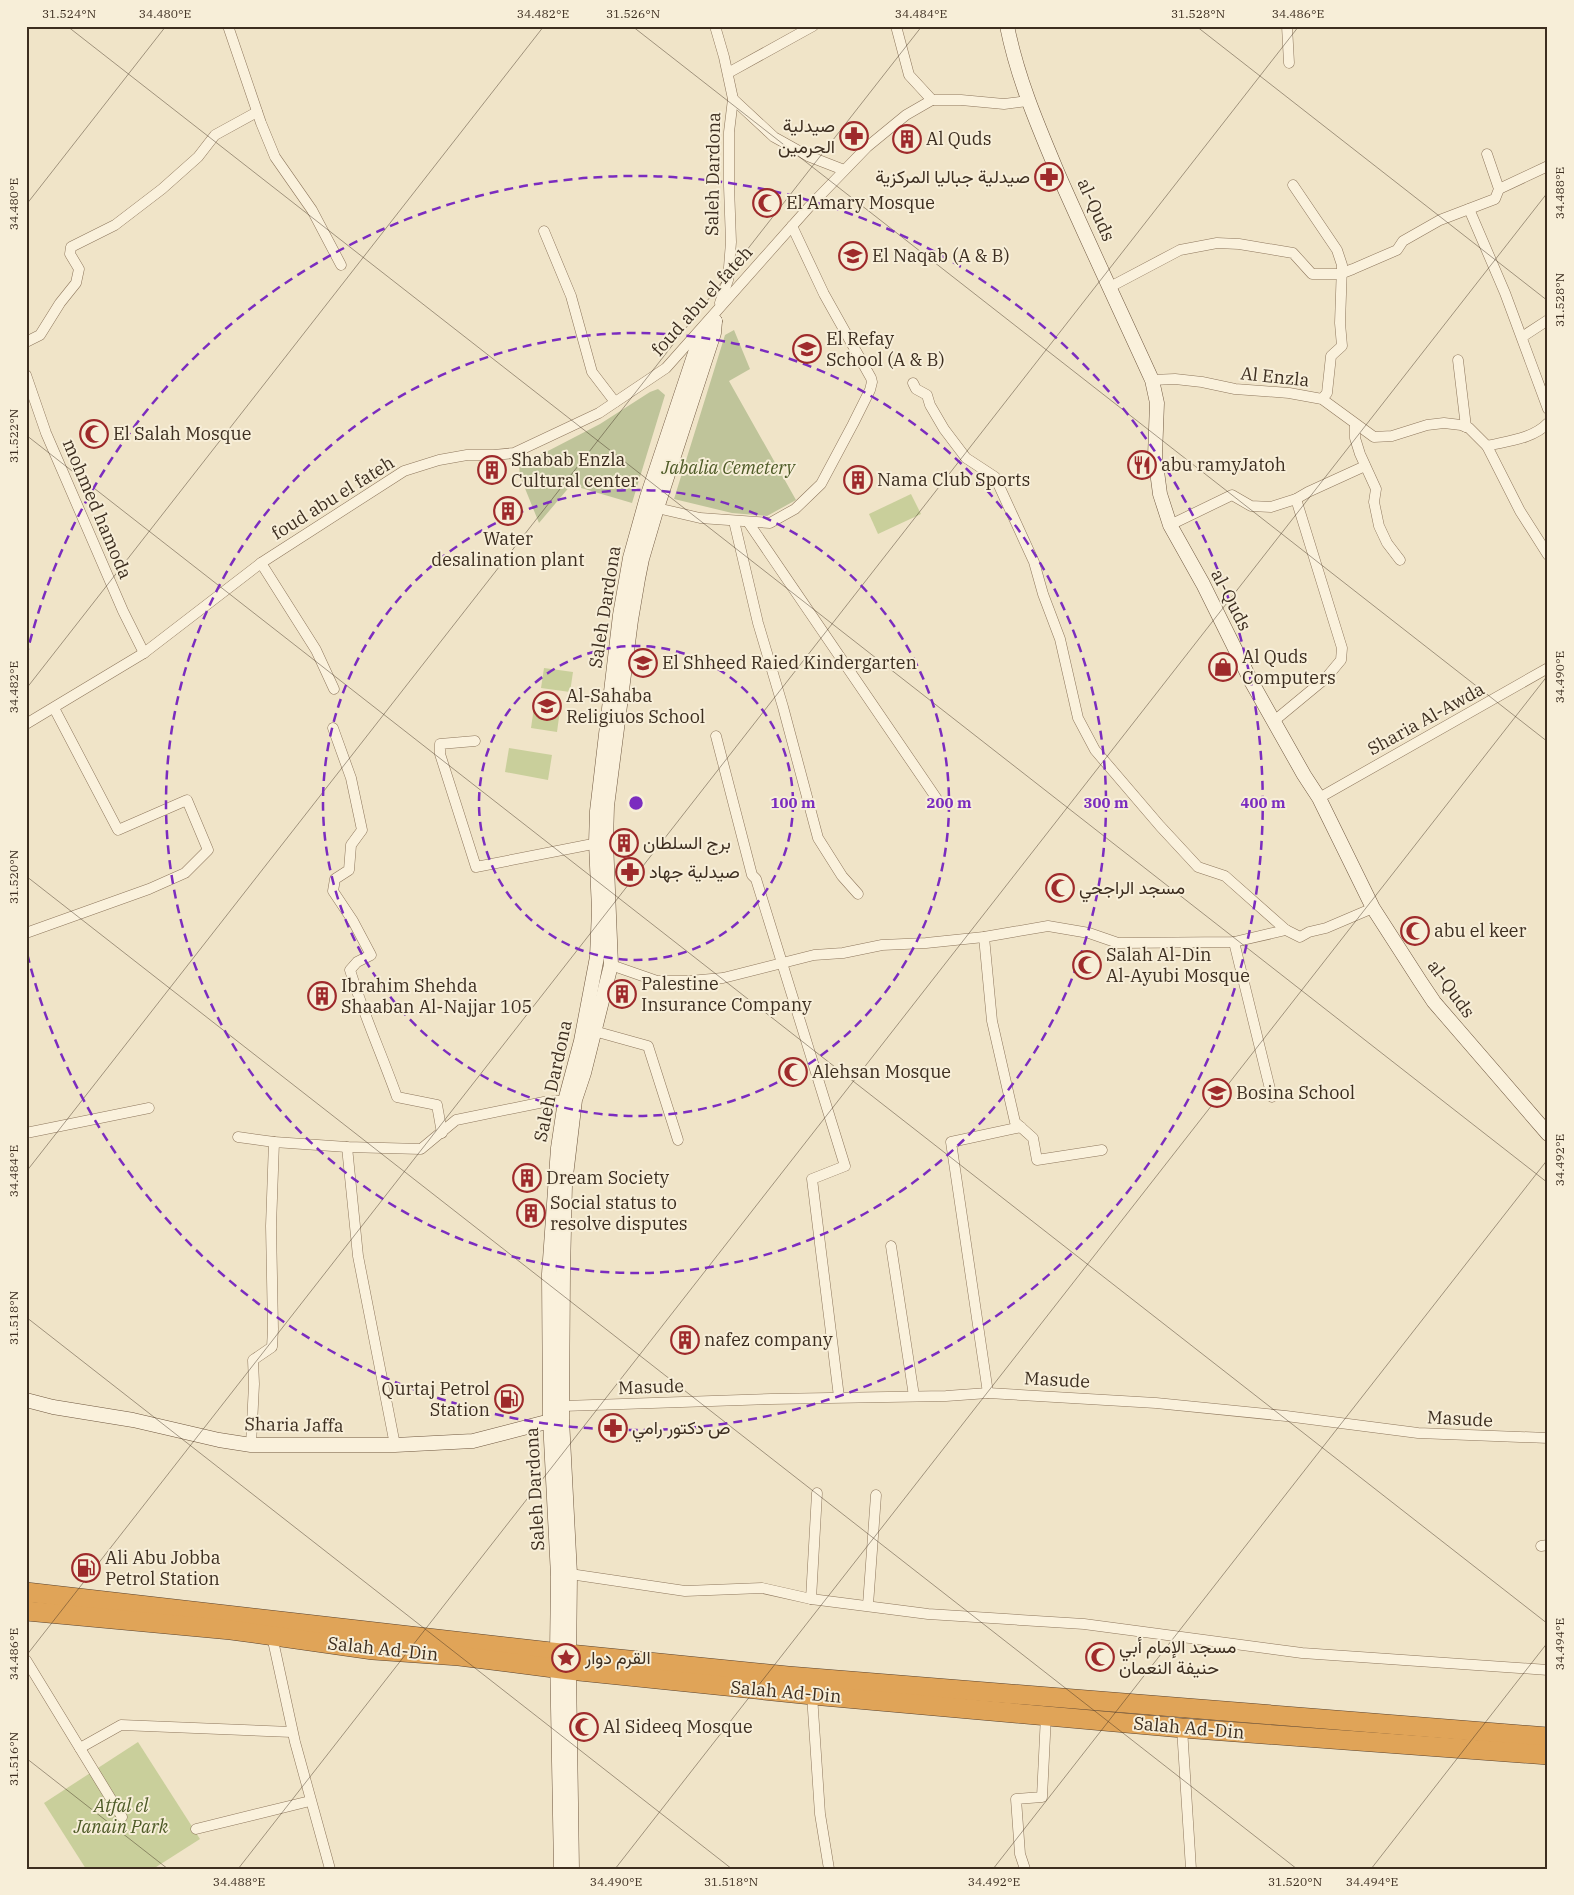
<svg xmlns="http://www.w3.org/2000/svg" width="1574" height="1895" font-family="'IBM Plex Serif',Vazirmatn,serif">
	<rect width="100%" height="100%" fill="#f0e4c8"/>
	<!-- green -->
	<g fill="#c9cf9b">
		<polygon points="911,494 921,514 878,534 869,514"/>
		<polygon points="544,668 573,672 570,692 541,688"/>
		<polygon points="534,707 560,710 557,732 531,728"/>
		<polygon points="509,748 552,755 548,780 505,772"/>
		<polygon points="138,1742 200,1839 153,1869 86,1869 44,1803"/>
	</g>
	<!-- cemetery -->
	<g fill="#bfc49a">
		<polygon points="734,330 750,369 729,381 796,500 767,516 732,513 674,499 725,335"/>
		<polygon points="658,389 665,395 632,503 571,485 539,523 520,476 519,466 600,424 650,392"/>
	</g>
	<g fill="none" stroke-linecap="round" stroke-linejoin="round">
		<defs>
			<g id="street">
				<polyline points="228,26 261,123 275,157 312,210 341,265"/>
				<polyline points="715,26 724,57 733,99 729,132 729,186 731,242 728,280 720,303"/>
				<polyline points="1287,26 1289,63"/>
				<polyline points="728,73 813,26"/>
				<polyline points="733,99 774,137 808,156 844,170"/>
				<polyline points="932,100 961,100 1004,104 1027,101"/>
				<polyline points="1293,185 1337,250 1342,265 1340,323 1342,346 1331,356 1327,393 1322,399"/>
				<polyline points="1499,189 1548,166"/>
				<polyline points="1469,209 1505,293 1548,409"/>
				<polyline points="544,231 571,296 592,372 615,402"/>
				<polyline points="1110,287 1180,250 1217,243 1239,244 1293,253 1312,274 1340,274 1353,269 1397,250 1403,241 1440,220 1495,199 1499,189 1487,154"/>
				<polyline points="1522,337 1548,320"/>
				<polyline points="26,342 40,335 60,303 76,283 79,269 70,254 71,247 115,225 162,189 198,157 215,135 257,112"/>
				<polyline points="1458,360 1466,427"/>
				<polyline points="26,375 46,433 123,611 144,653"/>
				<polyline points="1152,380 1175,379 1202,382 1235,389 1289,393 1322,399 1374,437 1392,436 1427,425 1444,423 1461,425 1469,428 1487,446 1520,511 1548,555"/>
				<polyline points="913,383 916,389 927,395 930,405 944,429 966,458 995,477 1034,562 1043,594 1060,639 1078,718 1095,750 1160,826 1198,867 1225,876 1286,930"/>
				<polyline points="1355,424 1355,438 1360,454 1376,489 1374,502 1379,526 1387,543 1400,560"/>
				<path d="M1487,446C1507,441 1533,439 1548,423"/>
				<polyline points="657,508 700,518 770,523 795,509 821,484 853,424 870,390 872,382 871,378 824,294 792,226"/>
				<polyline points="734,521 758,623 783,707 818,838 842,876 858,894"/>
				<polyline points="748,522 939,802"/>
				<polyline points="1170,525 1232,495 1251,506 1271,507 1296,499 1308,492 1365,466"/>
				<polyline points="261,563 316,650 334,689"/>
				<polyline points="1274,721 1326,678 1341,660 1342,648 1296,499"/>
				<polyline points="26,724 144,653 261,563 404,471 439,460 467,455 494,455 514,453 599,413 666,368 809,207 867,147 906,115 932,100 909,75 896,26"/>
				<path d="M333,728L351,778L362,830L351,845L349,870L335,879L333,891L353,921L371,955L357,962L350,970C363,1013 382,1055 397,1097L437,1105L442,1133"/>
				<polyline points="716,736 752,875 756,879 845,1166 812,1179 839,1397"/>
				<polyline points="475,741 440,744 440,754 476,867 603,842"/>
				<polyline points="1319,798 1548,668"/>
				<polyline points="26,933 149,889 185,873 208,850 187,800 118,830 54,708"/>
				<polyline points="984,937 992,1021 1015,1122 1033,1138 1037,1160 1102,1150"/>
				<polyline points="1234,942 1272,1097"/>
				<polyline points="611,965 657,981 689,981 723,978 814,955 843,953 882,945 926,943 984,937 1048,926 1089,933 1118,943 1234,942 1286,930 1300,937 1309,932 1326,928 1373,908"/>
				<polyline points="594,1031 648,1046 678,1140"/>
				<polyline points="26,1133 149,1108"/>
				<polyline points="238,1137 274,1142"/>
				<polyline points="347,1147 358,1256 395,1445"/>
				<polyline points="891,1246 914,1396"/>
				<polyline points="988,1393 951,1142 1021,1127"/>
				<polyline points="563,1406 771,1399 946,1396 988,1393 1156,1403 1286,1416 1418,1433 1548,1438"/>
				<polyline points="251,1445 254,1384 253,1360 272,1347 273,1329 271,1226 274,1142 347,1147 421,1149 456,1120 544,1102 572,1100"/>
				<polyline points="1541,1546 1548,1545"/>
				<polyline points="570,1574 685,1591 762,1588 811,1599 928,1614 1084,1624 1302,1653 1548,1670"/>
				<polyline points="811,1599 817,1493"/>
				<polyline points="868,1605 876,1495"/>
				<polyline points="272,1636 295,1742 330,1869"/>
				<polyline points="26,1660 122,1817"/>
				<polyline points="812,1695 820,1814 829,1869"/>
				<polyline points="1182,1728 1191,1869"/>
				<polyline points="80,1748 121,1725 292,1732"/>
				<polyline points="196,1829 310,1801"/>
				<polyline points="1025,1869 1020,1854 1016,1799 1042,1797 1046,1715"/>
			</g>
			<g id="secondary">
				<path d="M1007,26C1018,80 1038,126 1059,176C1089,244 1121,312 1152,380L1157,403L1155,456L1160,494L1170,525L1203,584L1251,681L1304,775L1319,798L1373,908L1420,981L1434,1002L1548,1134"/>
				<polyline points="26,1400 53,1407 133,1420 219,1440 251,1445 395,1445 473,1441 558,1419"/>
				<polyline points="561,1869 557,1652 558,1576 550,1420 549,1274 558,1148 565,1101 581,1041 597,957 599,910 596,843 597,811 620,615 630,558 647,497 702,332 715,321"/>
				<polyline points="572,1869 569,1670 570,1574 562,1419 563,1273 565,1184 575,1100 584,1073 611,965 606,841 607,806 631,620 638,579 642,559 657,508 714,333 715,321"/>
			</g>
			<g id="highway">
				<polyline points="26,1592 569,1654 788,1676 1548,1737"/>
				<polyline points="26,1611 231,1630 373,1650 459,1656 569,1670 812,1695 1182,1728 1548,1755"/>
			</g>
		</defs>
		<!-- street casing -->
		<use href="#street" stroke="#8d765c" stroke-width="11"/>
		<!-- secondary casing -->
		<use href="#secondary" stroke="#6f573f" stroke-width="15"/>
		<!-- highway casing -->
		<use href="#highway" stroke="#5b4430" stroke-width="20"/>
		<!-- street -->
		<use href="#street" stroke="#faf1dc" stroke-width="10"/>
		<!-- secondary -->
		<use href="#secondary" stroke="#faf1dc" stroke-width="14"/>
		<!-- highway -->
		<use href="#highway" stroke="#e0a458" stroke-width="19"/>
	</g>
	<!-- ticks -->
	<path fill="none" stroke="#3d2e20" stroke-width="1" stroke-opacity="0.45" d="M67,26L1548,1183M632,26L1548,742M1196,26L1548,301M26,205L166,26M26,435L1548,1624M26,689L544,26M26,876L1297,1869M26,1172L922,26M26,1317L732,1869M26,1656L1299,26M26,1758L168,1869M238,1869L1548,192M615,1869L1548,675M993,1869L1548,1159M1371,1869L1548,1642"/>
	<!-- distance rings -->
	<g fill="none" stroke="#7b2cbf" stroke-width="2.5" stroke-dasharray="9 6">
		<circle cx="636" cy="803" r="157"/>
		<circle cx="636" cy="803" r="313"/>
		<circle cx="636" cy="803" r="470"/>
		<path d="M26 657A627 627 0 1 1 26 949"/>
	</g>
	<!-- icons -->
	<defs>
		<symbol id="pharmacy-ring" viewBox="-11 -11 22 22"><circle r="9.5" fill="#f7eed8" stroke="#9e2a2b" stroke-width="1.5"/><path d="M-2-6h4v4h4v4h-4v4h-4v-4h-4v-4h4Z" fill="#9e2a2b"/></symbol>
		<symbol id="building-ring" viewBox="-11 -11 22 22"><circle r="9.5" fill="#f7eed8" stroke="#9e2a2b" stroke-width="1.5"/><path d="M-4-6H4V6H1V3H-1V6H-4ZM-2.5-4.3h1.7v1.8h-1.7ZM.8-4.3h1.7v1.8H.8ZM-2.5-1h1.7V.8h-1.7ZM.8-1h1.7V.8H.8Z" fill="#9e2a2b"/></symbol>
		<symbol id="mosque-ring" viewBox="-11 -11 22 22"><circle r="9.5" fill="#f7eed8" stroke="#9e2a2b" stroke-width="1.5"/><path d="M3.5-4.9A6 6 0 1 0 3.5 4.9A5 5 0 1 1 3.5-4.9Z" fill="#9e2a2b"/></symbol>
		<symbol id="school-ring" viewBox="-11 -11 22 22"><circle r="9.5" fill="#f7eed8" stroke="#9e2a2b" stroke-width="1.5"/><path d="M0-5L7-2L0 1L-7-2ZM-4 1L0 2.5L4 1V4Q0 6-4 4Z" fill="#9e2a2b"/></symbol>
		<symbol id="restaurant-ring" viewBox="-11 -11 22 22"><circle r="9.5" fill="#f7eed8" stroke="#9e2a2b" stroke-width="1.5"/><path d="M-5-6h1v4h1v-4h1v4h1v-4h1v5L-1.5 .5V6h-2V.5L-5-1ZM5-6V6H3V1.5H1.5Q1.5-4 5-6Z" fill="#9e2a2b"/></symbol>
		<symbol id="shop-ring" viewBox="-11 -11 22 22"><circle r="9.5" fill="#f7eed8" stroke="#9e2a2b" stroke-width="1.5"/><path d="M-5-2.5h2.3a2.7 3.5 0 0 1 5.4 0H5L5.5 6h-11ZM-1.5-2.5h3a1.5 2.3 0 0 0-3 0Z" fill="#9e2a2b"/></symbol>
		<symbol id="fuel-ring" viewBox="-11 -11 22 22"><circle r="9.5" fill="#f7eed8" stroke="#9e2a2b" stroke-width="1.5"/><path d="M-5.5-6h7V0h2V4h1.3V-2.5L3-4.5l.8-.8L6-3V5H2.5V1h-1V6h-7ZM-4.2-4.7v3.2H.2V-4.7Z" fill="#9e2a2b"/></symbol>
		<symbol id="sight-ring" viewBox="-11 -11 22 22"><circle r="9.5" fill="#f7eed8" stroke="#9e2a2b" stroke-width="1.5"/><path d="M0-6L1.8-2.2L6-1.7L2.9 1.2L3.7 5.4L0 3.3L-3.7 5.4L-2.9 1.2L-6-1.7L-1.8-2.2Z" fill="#9e2a2b"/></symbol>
	</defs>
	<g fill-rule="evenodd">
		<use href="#pharmacy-ring" x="838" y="120" width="32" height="32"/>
		<use href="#building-ring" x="891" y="123" width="32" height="32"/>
		<use href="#pharmacy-ring" x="1033" y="161" width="32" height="32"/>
		<use href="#mosque-ring" x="751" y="187" width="32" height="32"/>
		<use href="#school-ring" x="837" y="240" width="32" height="32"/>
		<use href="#school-ring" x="791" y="333" width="32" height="32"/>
		<use href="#mosque-ring" x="78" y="418" width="32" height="32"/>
		<use href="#restaurant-ring" x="1126" y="449" width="32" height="32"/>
		<use href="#building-ring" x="476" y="454" width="32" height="32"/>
		<use href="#building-ring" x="842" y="464" width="32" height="32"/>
		<use href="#building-ring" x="492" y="495" width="32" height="32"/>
		<use href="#school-ring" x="627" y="647" width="32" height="32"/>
		<use href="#shop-ring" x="1207" y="651" width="32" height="32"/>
		<use href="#school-ring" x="531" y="690" width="32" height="32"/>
		<use href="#building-ring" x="608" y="827" width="32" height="32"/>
		<use href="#pharmacy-ring" x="614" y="856" width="32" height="32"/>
		<use href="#mosque-ring" x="1044" y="872" width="32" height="32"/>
		<use href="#mosque-ring" x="1399" y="915" width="32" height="32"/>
		<use href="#mosque-ring" x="1071" y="949" width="32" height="32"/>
		<use href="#building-ring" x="606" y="978" width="32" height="32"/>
		<use href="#building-ring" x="306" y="980" width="32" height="32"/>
		<use href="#mosque-ring" x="777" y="1056" width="32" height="32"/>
		<use href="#school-ring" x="1201" y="1077" width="32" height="32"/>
		<use href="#building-ring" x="511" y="1162" width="32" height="32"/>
		<use href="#building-ring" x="515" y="1197" width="32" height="32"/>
		<use href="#building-ring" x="669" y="1324" width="32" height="32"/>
		<use href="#fuel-ring" x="493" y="1383" width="32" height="32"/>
		<use href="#pharmacy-ring" x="597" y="1412" width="32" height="32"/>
		<use href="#fuel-ring" x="70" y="1552" width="32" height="32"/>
		<use href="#mosque-ring" x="1084" y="1641" width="32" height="32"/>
		<use href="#sight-ring" x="550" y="1642" width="32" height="32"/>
		<use href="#mosque-ring" x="568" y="1711" width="32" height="32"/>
	</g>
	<g text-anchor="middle" stroke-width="4" stroke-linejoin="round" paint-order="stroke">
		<!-- poi labels -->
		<g font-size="18" fill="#3d2e20" stroke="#f7eed8" text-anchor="start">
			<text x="835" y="132" text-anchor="end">صيدلية<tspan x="835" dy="21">الحرمين</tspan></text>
			<text x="926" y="145">Al Quds</text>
			<text x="1030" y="183" text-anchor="end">صيدلية جباليا المركزية</text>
			<text x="786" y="209">El Amary Mosque</text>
			<text x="872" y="262">El Naqab (A &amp; B)</text>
			<text x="826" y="345">El Refay<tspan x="826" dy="21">School (A &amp; B)</tspan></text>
			<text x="113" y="440">El Salah Mosque</text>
			<text x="511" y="466">Shabab Enzla<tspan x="511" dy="21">Cultural center</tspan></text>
			<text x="1161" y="471">abu ramyJatoh</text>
			<text x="877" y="486">Nama Club Sports</text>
			<text x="508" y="545" text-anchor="middle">Water<tspan x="508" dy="21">desalination plant</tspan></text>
			<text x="1242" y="663">Al Quds<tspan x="1242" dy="21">Computers</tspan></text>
			<text x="662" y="669">El Shheed Raied Kindergarten</text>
			<text x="566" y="702">Al-Sahaba<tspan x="566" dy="21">Religiuos School</tspan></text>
			<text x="643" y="849">برج السلطان</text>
			<text x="649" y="878">صيدلية جهاد</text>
			<text x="1079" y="894">مسجد الراجحي</text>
			<text x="1434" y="937">abu el keer</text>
			<text x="1106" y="961">Salah Al-Din<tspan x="1106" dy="21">Al-Ayubi Mosque</tspan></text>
			<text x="641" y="990">Palestine<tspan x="641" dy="21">Insurance Company</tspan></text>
			<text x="341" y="992">Ibrahim Shehda<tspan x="341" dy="21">Shaaban Al-Najjar 105</tspan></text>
			<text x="812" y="1078">Alehsan Mosque</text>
			<text x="1236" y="1099">Bosina School</text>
			<text x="546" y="1184">Dream Society</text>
			<text x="550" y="1209">Social status to<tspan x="550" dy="21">resolve disputes</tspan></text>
			<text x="704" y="1346">nafez company</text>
			<text x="490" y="1395" text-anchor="end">Qurtaj Petrol<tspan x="490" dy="21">Station</tspan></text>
			<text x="632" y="1434">ص دكتور رامي</text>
			<text x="105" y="1564">Ali Abu Jobba<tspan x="105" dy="21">Petrol Station</tspan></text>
			<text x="1119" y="1653">مسجد الإمام أبي<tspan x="1119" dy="21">حنيفة النعمان</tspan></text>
			<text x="585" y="1664">القرم دوار</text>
			<text x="603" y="1733">Al Sideeq Mosque</text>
		</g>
		<!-- street labels -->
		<g font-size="18" fill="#3d2e20" stroke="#f7eed8">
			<text transform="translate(713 174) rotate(-89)" y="6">Saleh Dardona</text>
			<text transform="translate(1096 210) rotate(66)" y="6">al-Quds</text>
			<text transform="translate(702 301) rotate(-48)" y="6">foud abu el fateh</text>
			<text transform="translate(1275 377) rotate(6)" y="6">Al Enzla</text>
			<text transform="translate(333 498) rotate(-32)" y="6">foud abu el fateh</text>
			<text transform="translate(97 509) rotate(67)" y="6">mohmed hamoda</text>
			<text transform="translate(1231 600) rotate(63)" y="6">al-Quds</text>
			<text transform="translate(605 607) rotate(-81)" y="6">Saleh Dardona</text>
			<text transform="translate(1426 719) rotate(-29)" y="6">Sharia Al-Awda</text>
			<text transform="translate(1451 989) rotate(54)" y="6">al-Quds</text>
			<text transform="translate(553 1081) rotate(-78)" y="6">Saleh Dardona</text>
			<text transform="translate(1057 1380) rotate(3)" y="6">Masude</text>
			<text transform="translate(651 1387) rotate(-2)" y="6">Masude</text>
			<text transform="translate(1460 1419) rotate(3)" y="6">Masude</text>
			<text transform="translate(294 1425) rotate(1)" y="6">Sharia Jaffa</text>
			<text transform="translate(535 1489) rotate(-93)" y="6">Saleh Dardona</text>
			<text transform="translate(383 1649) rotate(6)" y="6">Salah Ad-Din</text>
			<text transform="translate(786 1692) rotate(5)" y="6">Salah Ad-Din</text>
			<text transform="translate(1189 1728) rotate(5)" y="6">Salah Ad-Din</text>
		</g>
		<!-- park labels -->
		<g font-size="18" font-style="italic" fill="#4d5a26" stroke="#f7eed8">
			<text x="728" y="474">Jabalia Cemetery</text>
			<text x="121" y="1812">Atfal el<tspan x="121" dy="21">Janain Park</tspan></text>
		</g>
	</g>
	<circle cx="636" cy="803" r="8" fill="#7b2cbf" stroke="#f7eed8" stroke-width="2.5"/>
	<g font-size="15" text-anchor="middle" font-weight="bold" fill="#7b2cbf" stroke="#f7eed8" stroke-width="4" stroke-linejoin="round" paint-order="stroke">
		<text x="793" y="808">100 m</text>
		<text x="949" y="808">200 m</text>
		<text x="1106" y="808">300 m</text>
		<text x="1263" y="808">400 m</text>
	</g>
	<!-- border -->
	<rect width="1574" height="1895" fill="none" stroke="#f7eed8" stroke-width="55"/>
	<rect x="28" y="28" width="1518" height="1840" fill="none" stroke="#3d2e20" stroke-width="2"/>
	<g font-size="12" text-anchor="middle" fill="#3d2e20">
		<text x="69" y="18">31.524°N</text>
		<text x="165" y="18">34.480°E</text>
		<text x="543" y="18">34.482°E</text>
		<text x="633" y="18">31.526°N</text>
		<text x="921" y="18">34.484°E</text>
		<text x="1198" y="18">31.528°N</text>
		<text x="1298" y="18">34.486°E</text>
		<text transform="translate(1560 193) rotate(-90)" y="4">34.488°E</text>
		<text transform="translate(14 204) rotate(-90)" y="4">34.480°E</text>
		<text transform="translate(1560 300) rotate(-90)" y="4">31.528°N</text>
		<text transform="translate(14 436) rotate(-90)" y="4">31.522°N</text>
		<text transform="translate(1560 677) rotate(-90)" y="4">34.490°E</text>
		<text transform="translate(14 687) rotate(-90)" y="4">34.482°E</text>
		<text transform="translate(14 877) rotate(-90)" y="4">31.520°N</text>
		<text transform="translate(1560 1160) rotate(-90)" y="4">34.492°E</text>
		<text transform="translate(14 1171) rotate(-90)" y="4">34.484°E</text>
		<text transform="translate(14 1318) rotate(-90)" y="4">31.518°N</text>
		<text transform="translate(1560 1644) rotate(-90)" y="4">34.494°E</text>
		<text transform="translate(14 1654) rotate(-90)" y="4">34.486°E</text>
		<text transform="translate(14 1759) rotate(-90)" y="4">31.516°N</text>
		<text x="239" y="1886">34.488°E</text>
		<text x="616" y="1886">34.490°E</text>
		<text x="731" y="1886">31.518°N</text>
		<text x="994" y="1886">34.492°E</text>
		<text x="1295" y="1886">31.520°N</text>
		<text x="1372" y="1886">34.494°E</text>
	</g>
</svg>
